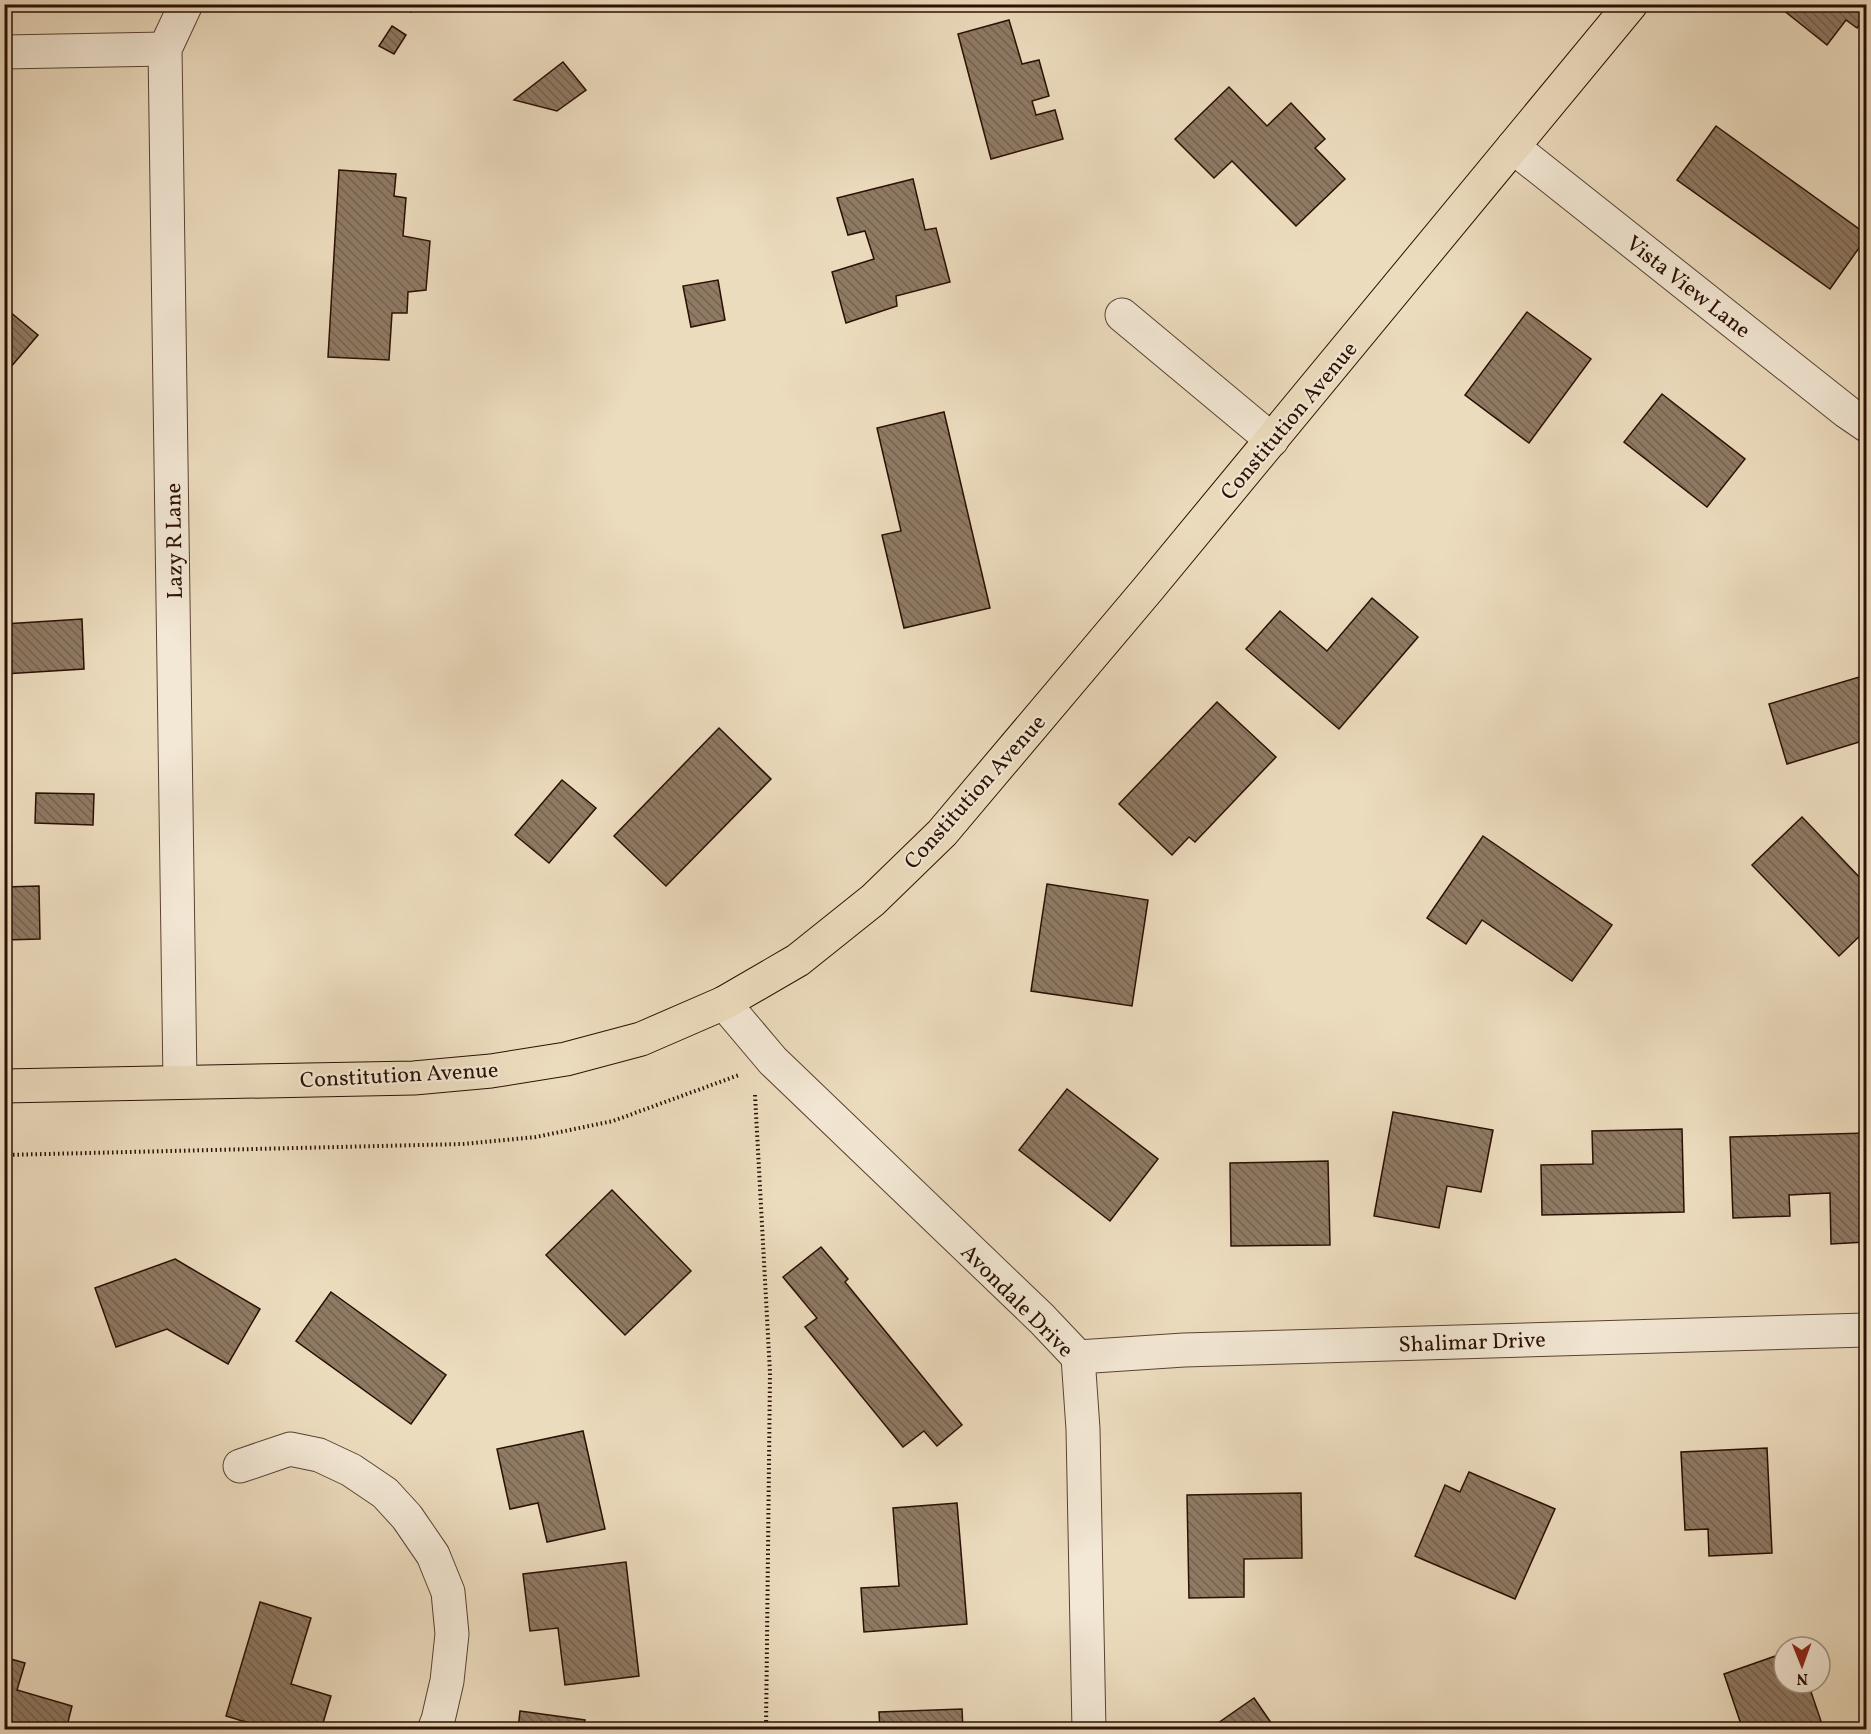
<svg xmlns="http://www.w3.org/2000/svg" width="1871" height="1734" font-family="Vollkorn,serif">
	<defs>
		<pattern id="building-back-hatch" width="6" height="6" patternUnits="userSpaceOnUse" patternTransform="scale(1.5)"><rect width="6" height="6" fill="#8f7a64"/><path d="M-1 5l2 2M0 0l6 6M5-1l2 2" fill="none" stroke="#756250"/></pattern>
	</defs>
	<rect width="100%" height="100%" fill="#ecdcbe"/>
	<filter id="stains"><feTurbulence type="fractalNoise" baseFrequency=".00333" numOctaves="4"/><feColorMatrix values="0 0 0 0 .2 0 0 0 0 .09 0 0 0 0 .02 0 0 0 .5 -.17"/></filter>
	<radialGradient id="worn" r=".72"><stop offset=".6" stop-color="#630" stop-opacity="0"/><stop offset="1" stop-color="#630" stop-opacity=".3"/></radialGradient>
	<!-- building -->
	<g fill="url(#building-back-hatch)" stroke="#2a0f03" stroke-width="1.5">
		<polygon points="401,4 417,4 411,12"/>
		<polygon points="1785,4 1866,4 1866,16 1857,28 1846,20 1827,45 1782,9"/>
		<polygon points="1009,20 1022,64 1039,60 1049,96 1032,101 1036,115 1055,110 1063,139 991,159 958,34"/>
		<polygon points="392,26 406,35 394,54 379,46"/>
		<polygon points="563,62 586,90 557,111 514,100"/>
		<polygon points="1229,87 1267,126 1291,103 1325,139 1315,148 1345,179 1296,226 1232,161 1214,178 1175,139"/>
		<polygon points="1716,126 1866,234 1866,238 1830,289 1677,180"/>
		<polygon points="339,170 396,174 394,196 406,198 403,236 430,241 426,290 408,292 407,313 392,313 389,360 328,357"/>
		<polygon points="913,179 925,230 936,228 950,282 896,296 897,306 846,323 832,272 874,259 865,231 848,235 837,198"/>
		<polygon points="718,280 725,320 691,327 683,286"/>
		<polygon points="4,307 38,335 4,375"/>
		<polygon points="1527,312 1591,359 1529,443 1465,395"/>
		<polygon points="1662,394 1745,459 1707,507 1624,442"/>
		<polygon points="944,412 990,608 904,628 882,535 901,531 877,428"/>
		<polygon points="1372,598 1418,637 1339,729 1246,649 1280,611 1327,651"/>
		<polygon points="82,619 84,669 4,674 4,624"/>
		<polygon points="1866,675 1866,740 1787,764 1769,704"/>
		<polygon points="1217,702 1276,757 1195,842 1189,837 1172,855 1119,804"/>
		<polygon points="719,728 771,779 666,886 614,836"/>
		<polygon points="562,780 596,808 549,863 515,835"/>
		<polygon points="36,793 94,794 93,825 35,823"/>
		<polygon points="1802,817 1866,884 1866,930 1839,956 1752,865"/>
		<polygon points="1483,836 1612,925 1572,981 1482,920 1466,944 1427,918"/>
		<polygon points="1047,884 1148,900 1132,1006 1031,991"/>
		<polygon points="39,886 40,939 4,940 4,887"/>
		<polygon points="1067,1089 1158,1159 1110,1221 1019,1150"/>
		<polygon points="1393,1112 1493,1130 1481,1192 1447,1186 1439,1228 1374,1216"/>
		<polygon points="1682,1129 1684,1212 1542,1215 1541,1165 1593,1164 1592,1131"/>
		<polygon points="1866,1133 1866,1242 1831,1244 1830,1193 1789,1195 1790,1216 1733,1218 1730,1137"/>
		<polygon points="1328,1161 1330,1245 1231,1246 1230,1163"/>
		<polygon points="612,1190 691,1271 625,1335 546,1255"/>
		<polygon points="821,1247 848,1279 845,1282 962,1425 937,1446 924,1431 903,1447 805,1327 817,1318 783,1277"/>
		<polygon points="175,1259 260,1309 228,1364 167,1329 116,1347 95,1288"/>
		<polygon points="331,1292 446,1375 411,1424 296,1341"/>
		<polygon points="583,1431 605,1529 547,1542 538,1503 510,1509 497,1449"/>
		<polygon points="1767,1448 1772,1553 1709,1556 1708,1529 1685,1530 1681,1452"/>
		<polygon points="1469,1472 1555,1509 1515,1599 1415,1556 1445,1485 1460,1492"/>
		<polygon points="1301,1493 1302,1558 1244,1559 1244,1597 1189,1598 1187,1495"/>
		<polygon points="957,1503 967,1624 864,1632 861,1588 899,1586 893,1508"/>
		<polygon points="626,1562 639,1676 565,1685 558,1628 530,1631 523,1574"/>
		<polygon points="260,1602 311,1618 291,1684 331,1696 321,1730 272,1730 226,1716"/>
		<polygon points="1784,1653 1784,1683 1808,1683 1824,1730 1743,1730 1724,1674"/>
		<polygon points="4,1657 25,1663 17,1690 72,1706 66,1730 4,1730"/>
		<polygon points="1254,1698 1276,1730 1208,1730"/>
		<polygon points="962,1709 963,1730 880,1730 879,1712"/>
		<polygon points="520,1711 585,1720 584,1730 518,1730"/>
	</g>
	<g fill="none" stroke-linecap="round" stroke-linejoin="round">
		<defs>
			<g id="minor">
				<polyline points="4,52 165,49"/>
				<polyline points="1513,147 1847,412 1866,425"/>
				<polyline points="1122,315 1272,440"/>
				<polyline points="724,1003 773,1061 1042,1319 1078,1357 1083,1429 1089,1730"/>
				<polyline points="180,1082 165,49 186,4"/>
				<polyline points="1078,1357 1184,1350 1866,1330"/>
				<polyline points="240,1466 290,1449 319,1455 351,1470 385,1493 407,1517 433,1555 448,1592 452,1634 447,1681 438,1720 434,1730"/>
			</g>
			<polyline id="primary" points="4,1086 414,1078 491,1071 566,1059 641,1039 724,1003 798,960 873,900 942,833 1148,589 1631,4"/>
		</defs>
		<!-- minor casing -->
		<use href="#minor" stroke="#5a4232" stroke-width="35"/>
		<!-- primary casing -->
		<use href="#primary" stroke="#2a0f03" stroke-width="35"/>
		<!-- path -->
		<g stroke="#2a0f03" stroke-width="4" stroke-dasharray="1.5 3" stroke-linecap="butt">
			<polyline points="755,1095 770,1373 766,1730"/>
			<polyline points="4,1155 463,1144 536,1137 613,1121 739,1075"/>
		</g>
		<!-- minor -->
		<use href="#minor" stroke="#f3e8d5" stroke-width="33"/>
		<!-- primary -->
		<use href="#primary" stroke="#ecdcbe" stroke-width="33"/>
	</g>
	<g text-anchor="middle" stroke-width="4.5" stroke-linejoin="round" paint-order="stroke">
		<!-- street labels -->
		<g font-size="22" fill="#2a0f03" stroke="#f3e8d5">
			<text transform="translate(1689 286) rotate(38)" y="8">Vista View Lane</text>
			<text transform="translate(1288 420) rotate(-50)" y="8">Constitution Avenue</text>
			<text transform="translate(173 541) rotate(-91)" y="8">Lazy R Lane</text>
			<text transform="translate(974 791) rotate(-48)" y="8">Constitution Avenue</text>
			<text transform="translate(399 1074) rotate(-3)" y="8">Constitution Avenue</text>
			<text transform="translate(1018 1300) rotate(45)" y="8">Avondale Drive</text>
			<text transform="translate(1472 1341) rotate(-2)" y="8">Shalimar Drive</text>
		</g>
	</g>
	<!-- margin -->
	<rect width="1871" height="1734" fill="none" stroke="#ecdcbe" stroke-width="24"/>
	<rect x="6" y="6" width="1859" height="1722" fill="none" stroke="#2a0f03" stroke-width="3"/>
	<rect x="12" y="12" width="1847" height="1710" fill="none" stroke="#2a0f03" stroke-width="1.5"/>
	<!-- north arrow -->
	<g transform="translate(1802 1665) rotate(179)"><circle r="28" fill="#f3e8d5" stroke="#a39181" stroke-width="1.5"/>
	<path d="M0-4.5L10 22L0 15L-10 22Z" fill="#8f2418"/>
	<text y="-9" font-size="16" font-weight="bold" text-anchor="middle" fill="#2a0f03">N</text>
	</g>
	<rect width="100%" height="100%" filter="url(#stains)"/>
	<rect width="100%" height="100%" fill="url(#worn)"/>
</svg>
